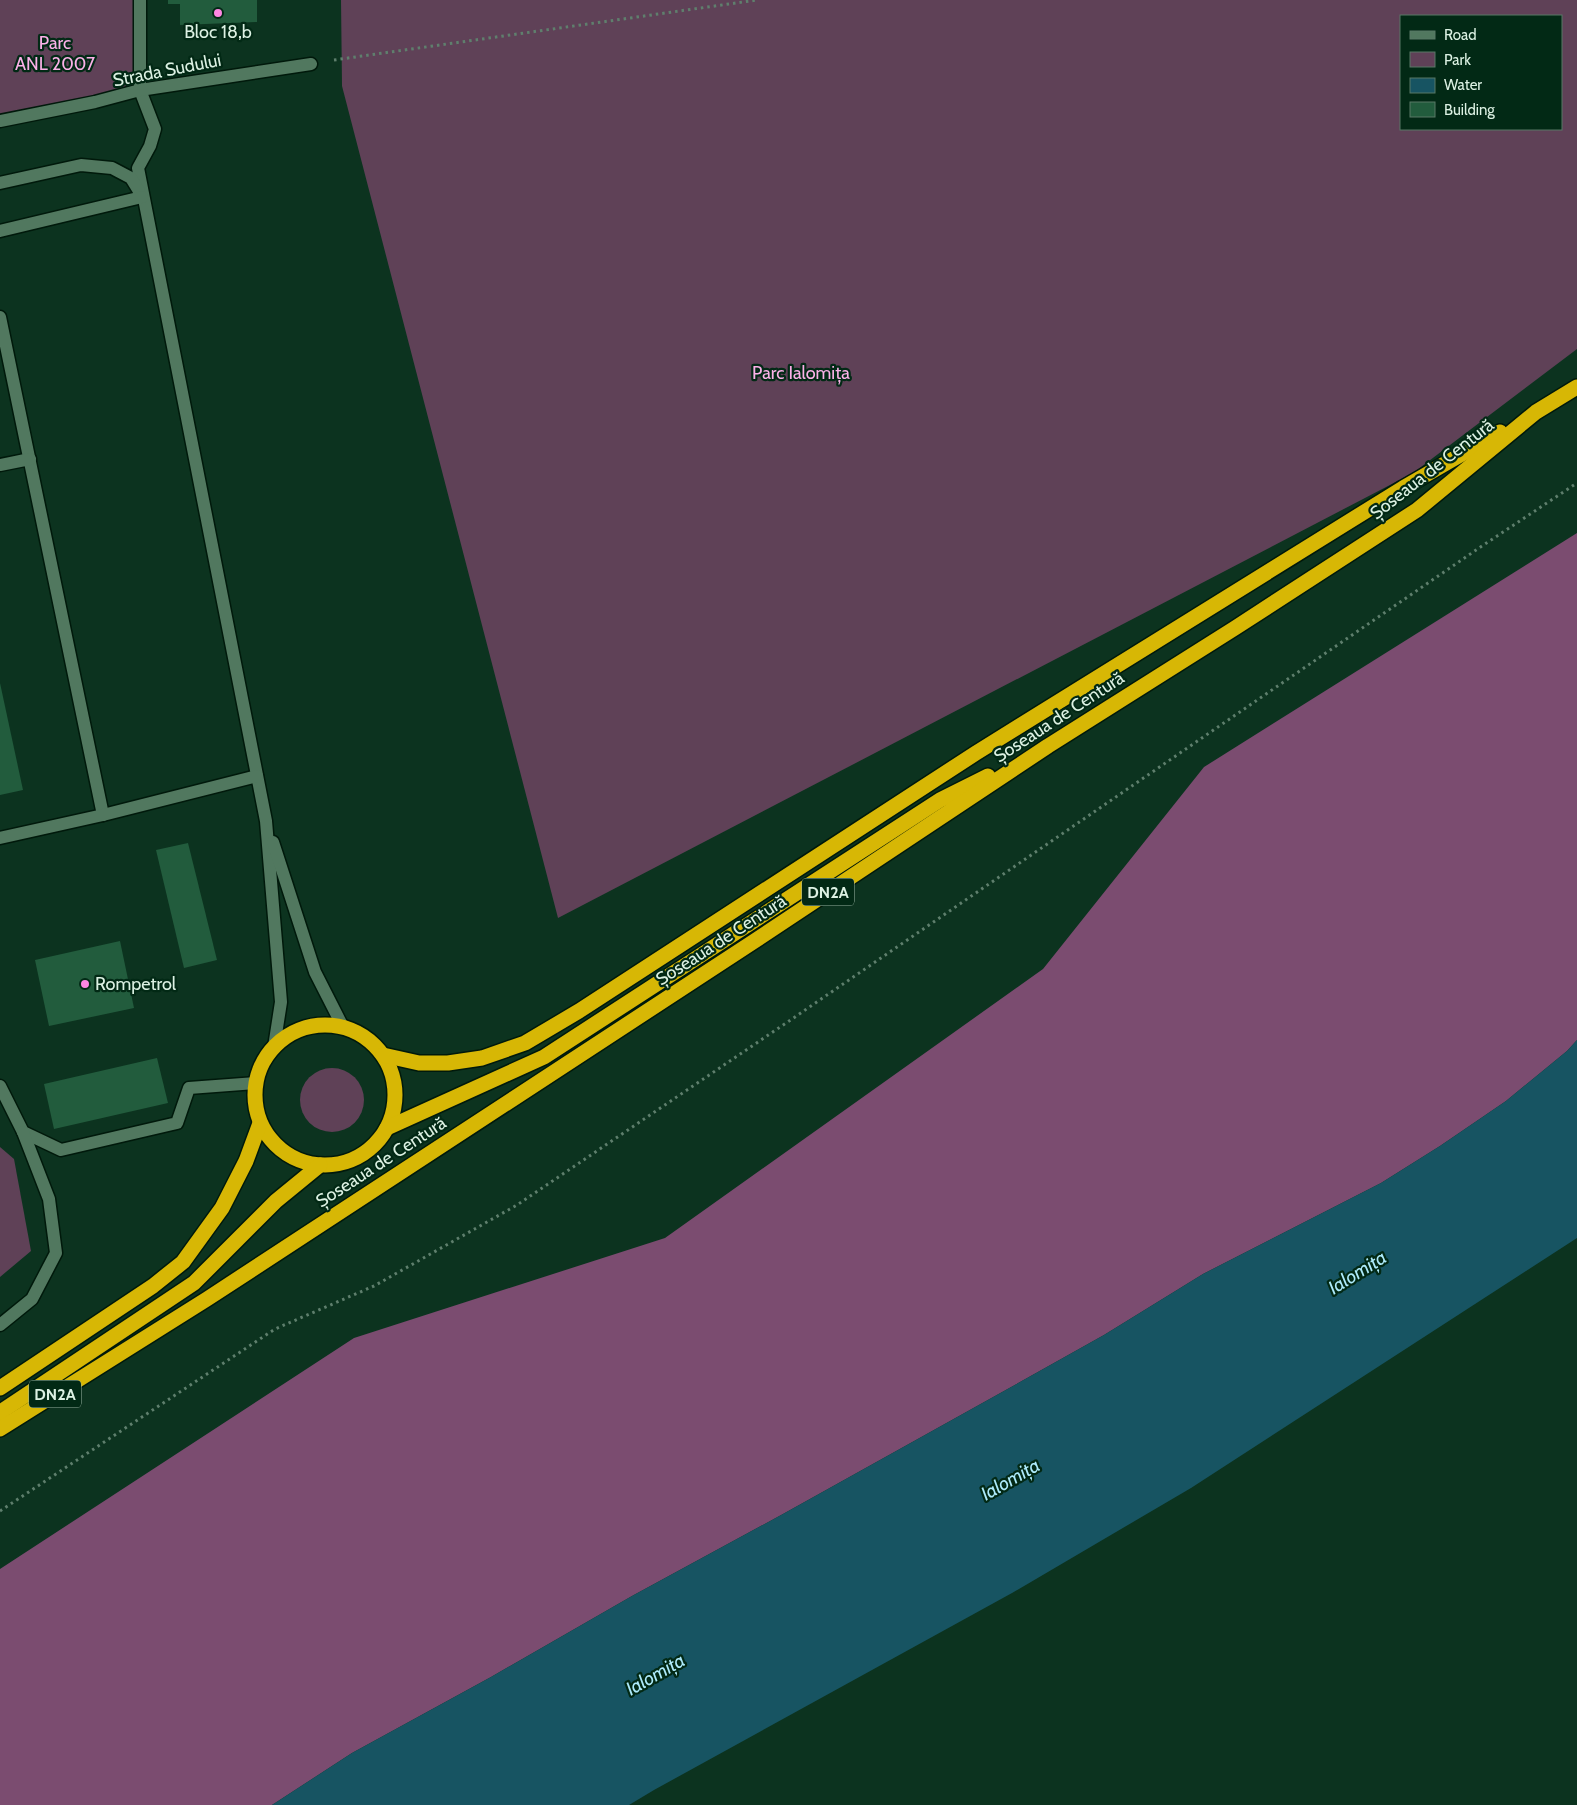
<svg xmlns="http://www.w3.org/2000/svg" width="1577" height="1805" font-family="Cabin,sans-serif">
	<rect width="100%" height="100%" fill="#0c331f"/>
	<!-- green -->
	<g fill="#5f4157" fill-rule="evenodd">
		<polygon points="0,0 140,0 140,90 0,120"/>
		<path d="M341,0H1577V349L1413,473L558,918L342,86ZM1401,16H1561V129H1401Z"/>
		<circle cx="332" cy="1100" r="32"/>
		<polygon points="0,1147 14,1159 31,1251 0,1277"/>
	</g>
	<!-- forest -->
	<polygon fill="#7b4c70" points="1577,533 1577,1040 1567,1051 1506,1101 1440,1146 1381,1183 1203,1274 1104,1335 1013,1386 783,1514 632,1596 491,1677 352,1753 272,1805 0,1805 0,1569 354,1338 665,1238 1043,969 1204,767"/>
	<!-- water -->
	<polygon fill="#175462" points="1577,1040 1577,1238 1191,1488 1012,1593 654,1790 629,1805 272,1805 352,1753 491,1677 632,1596 783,1514 1013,1386 1104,1335 1203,1274 1381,1183 1440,1146 1506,1101 1567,1051"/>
	<!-- building -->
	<g fill="#225c3d">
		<polygon points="168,0 257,0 257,22 180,25 180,4 168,4"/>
		<polygon points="0,683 23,790 0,795"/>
		<polygon points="188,843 217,960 184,968 156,850"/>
		<polygon points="120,941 134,1008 49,1026 35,960"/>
		<polygon points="157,1058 168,1103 54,1129 44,1084"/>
	</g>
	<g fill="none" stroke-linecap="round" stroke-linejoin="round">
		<defs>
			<g id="minor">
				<polyline points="140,0 140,90 155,129 150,146 138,168 266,821 281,1002 274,1047"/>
				<polyline points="0,121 95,102 140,90 311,64"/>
				<polyline points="0,183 81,165 112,168 131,178 139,191"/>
				<polyline points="0,231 142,197"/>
				<polyline points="0,317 103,815"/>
				<polyline points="0,465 30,459"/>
				<polyline points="0,838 103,815 257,776"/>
				<polyline points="273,842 315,972 343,1027"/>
				<polyline points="0,1086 23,1132 61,1150 177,1123 189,1088 256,1083"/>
				<polyline points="0,1325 32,1299 56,1253 49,1199 23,1132"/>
			</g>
			<g id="highway">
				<circle cx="325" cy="1095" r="70"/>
				<polyline points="383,1055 419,1063 448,1063 482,1058 525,1043 579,1011 976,753 1403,488 1500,432"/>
				<polyline points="387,1128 544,1057 940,800 988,776"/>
				<polyline points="0,1388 153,1286 183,1262 222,1208 246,1161 260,1123"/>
				<polyline points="0,1415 5,1409 194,1283 276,1201 320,1165"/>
				<polyline points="0,1429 207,1299 753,942 1048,746 1235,628 1417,510 1536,412 1577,387"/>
			</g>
		</defs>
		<!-- minor casing -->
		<use href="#minor" stroke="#00190b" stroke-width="15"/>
		<!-- highway casing -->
		<use href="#highway" stroke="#00190b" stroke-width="18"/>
		<!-- path -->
		<g stroke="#5f7f6d" stroke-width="3" stroke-dasharray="2.5 4" stroke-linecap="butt">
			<polyline points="334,60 757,0"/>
			<polyline points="0,1511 275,1329 374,1286 517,1205 792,1019 1479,548 1577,483"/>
		</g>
		<!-- minor -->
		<use href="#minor" stroke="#51785f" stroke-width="12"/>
		<!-- highway -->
		<use href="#highway" stroke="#d7b705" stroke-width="15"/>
	</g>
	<!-- markers -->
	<g fill="#fd86e2" stroke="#022915" stroke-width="2">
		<circle cx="218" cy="13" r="5"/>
		<circle cx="85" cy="984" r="5"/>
	</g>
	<g text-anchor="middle" stroke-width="4.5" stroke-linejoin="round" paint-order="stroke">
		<!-- shield labels -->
		<g fill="#022915" stroke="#9bb5a5" stroke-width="1">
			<rect x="802" y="878.5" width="52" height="27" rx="4"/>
			<rect x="29" y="1380.5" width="52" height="27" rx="4"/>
		</g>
		<g font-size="16" font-weight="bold" fill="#dcf1e3">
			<text x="828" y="898">DN2A</text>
			<text x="55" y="1400">DN2A</text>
		</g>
		<!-- poi labels -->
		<g font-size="18" fill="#dcf1e3" stroke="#022915">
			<text x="218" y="38">Bloc 18,b</text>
			<text x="95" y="990" text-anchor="start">Rompetrol</text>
		</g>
		<!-- park labels -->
		<g font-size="18" fill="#fbb1e8" stroke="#022915">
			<text x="55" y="49">Parc<tspan x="55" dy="21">ANL 2007</tspan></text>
			<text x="801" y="379">Parc Ialomița</text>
		</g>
		<!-- street labels -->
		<g font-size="18" fill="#dcf1e3" stroke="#022915">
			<text transform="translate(167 70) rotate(-11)" y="6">Strada Sudului</text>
			<text transform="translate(1432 469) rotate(-38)" y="6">Șoseaua de Centură</text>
			<text transform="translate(1059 717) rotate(-33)" y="6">Șoseaua de Centură</text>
			<text transform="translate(721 940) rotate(-33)" y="6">Șoseaua de Centură</text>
			<text transform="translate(381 1162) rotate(-33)" y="6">Șoseaua de Centură</text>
		</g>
		<!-- water labels -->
		<g font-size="19" font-style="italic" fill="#aeebfc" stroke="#022915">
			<text transform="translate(1357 1272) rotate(-32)" y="7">Ialomița</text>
			<text transform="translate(1010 1479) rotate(-30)" y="7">Ialomița</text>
			<text transform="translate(655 1674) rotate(-30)" y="7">Ialomița</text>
		</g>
	</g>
	<!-- legend -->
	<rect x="1400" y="15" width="162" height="115" fill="#022915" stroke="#597967"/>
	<rect x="1410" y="31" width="25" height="8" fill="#51785f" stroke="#597967"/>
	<text x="1444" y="40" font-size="15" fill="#dcf1e3">Road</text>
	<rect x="1410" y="52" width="25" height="15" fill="#5f4157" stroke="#597967"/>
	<text x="1444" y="65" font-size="15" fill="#dcf1e3">Park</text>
	<rect x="1410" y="78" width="25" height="15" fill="#175462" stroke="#597967"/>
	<text x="1444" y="90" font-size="15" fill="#dcf1e3">Water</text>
	<rect x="1410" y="102" width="25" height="15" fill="#225c3d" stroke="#597967"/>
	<text x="1444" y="115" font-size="15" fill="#dcf1e3">Building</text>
</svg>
